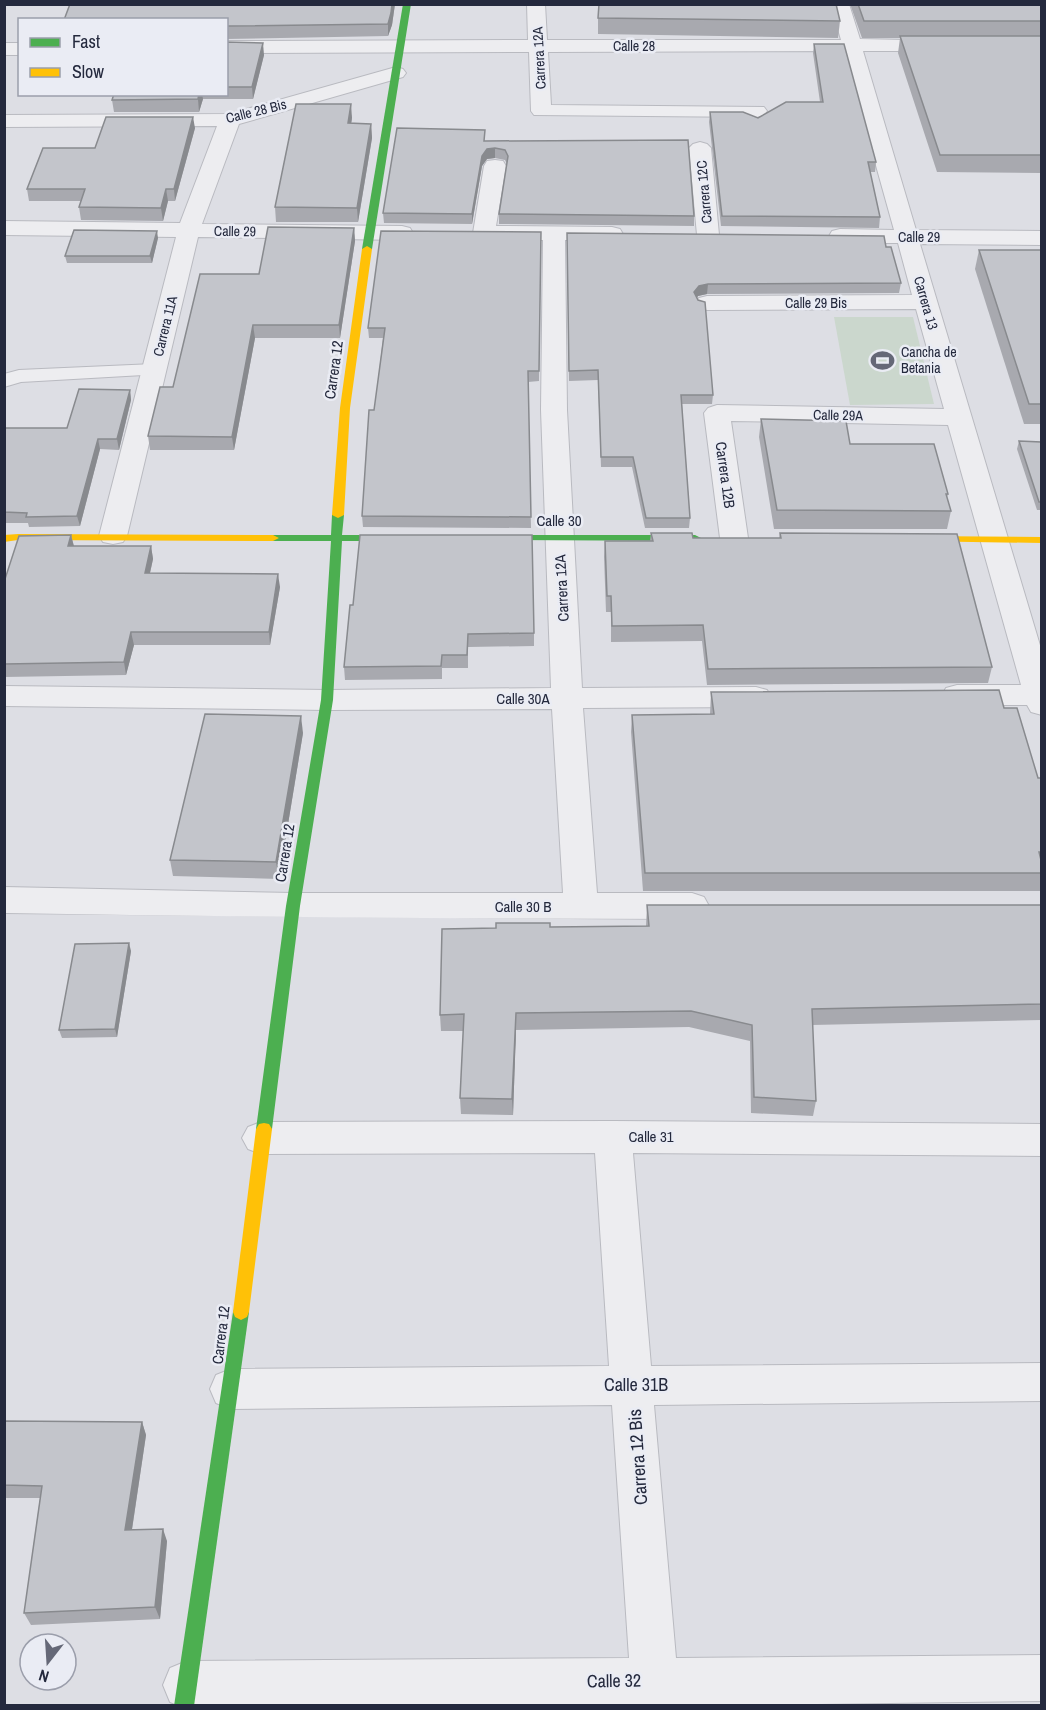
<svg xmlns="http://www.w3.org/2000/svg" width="1046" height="1710" font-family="'Archivo Narrow',sans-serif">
	<rect width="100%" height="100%" fill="#dddee4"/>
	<!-- green -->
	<polygon fill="#cbd7cd" points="834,317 913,317 934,404 850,405"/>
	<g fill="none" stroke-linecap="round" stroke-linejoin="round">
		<defs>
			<polygon id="lane" points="154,364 161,366 164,370 161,374 21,382 4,387 4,374 19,370"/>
			<g id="street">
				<polygon points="527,4 545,4 547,40 841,40 831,4 849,4 860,39 951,41 954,45 951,49 944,51 863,51 916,230 1042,231 1042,245 920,244 1042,652 1042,715 1031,712 1027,705 957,705 946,702 942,695 946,688 957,685 1021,685 948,425 731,421 748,538 744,544 734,546 724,544 720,538 704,413 708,408 717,405 944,409 916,309 707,310 699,308 695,303 699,298 707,296 912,295 898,243 840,243 832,241 829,236 832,231 840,229 894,230 844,51 548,52 551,105 764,107 767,111 764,115 757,117 534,115 531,111 529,52 226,53 226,41 528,40"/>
				<rect x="4" y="43" width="16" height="12"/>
				<polygon points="396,67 403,69 406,73 403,77 239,124 202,224 402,226 410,228 413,233 410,238 402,240 198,237 127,536 123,542 113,544 103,542 99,536 176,237 4,235 4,221 180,223 217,126 4,127 4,115 229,114"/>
				<polygon points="700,142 707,144 711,148 719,235 716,240 708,242 700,240 697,235 689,148 693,144"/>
				<path d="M495,160L503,161L506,166L496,226L612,227L620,229L623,234L620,239L565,240L567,410L582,688L756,687L767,690L771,697L767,704L756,707L583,708L597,893H692L704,897L709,906L704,915L692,919C463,919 234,917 4,913V887L293,893H563L552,709L327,710L4,706V686L327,690L551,688L541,410L543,240H484L476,238L473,233L484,166L487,161Z"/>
				<polygon points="613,1121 1042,1124 1042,1156 633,1153 651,1366 1042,1363 1042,1401 654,1405 676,1658 1042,1655 1042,1701 680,1706 180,1706 170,1702 163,1685 170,1668 187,1661 629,1658 612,1405 231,1409 216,1403 210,1389 216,1375 231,1369 609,1366 595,1153 261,1154 248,1149 242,1138 248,1127 261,1122"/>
			</g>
		</defs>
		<!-- lane casing -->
		<use href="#lane" stroke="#b9bac0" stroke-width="2"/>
		<!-- street casing -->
		<use href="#street" stroke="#b9bac0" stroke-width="2"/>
		<!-- lane -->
		<use href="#lane" fill="#ededf0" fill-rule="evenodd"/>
		<!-- street -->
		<use href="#street" fill="#ededf0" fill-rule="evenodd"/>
		<!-- fast -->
		<g fill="#4caf50" fill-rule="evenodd">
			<polygon points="403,4 411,4 372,249 367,252 362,249"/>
			<polygon points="338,512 344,515 342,535 359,535 365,538 359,541 342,541 333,700 300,906 272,1129 269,1134 264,1135 259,1134 256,1129 286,906 321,700 331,541 273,541 267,538 273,535 331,535 332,515"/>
			<polygon points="488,535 695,535 701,538 695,541 484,540 484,536"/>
			<polygon points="241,1304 247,1307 249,1312 194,1706 174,1706 233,1312 235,1307"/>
		</g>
		<!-- slow -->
		<g fill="#ffc107" fill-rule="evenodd">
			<polygon points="367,246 372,249 350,408 344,515 338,518 332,515 340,408 362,249"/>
			<polygon points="18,534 273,535 279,538 273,541 18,540 4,542 4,535"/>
			<polygon points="914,536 1042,537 1042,543 910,541 910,537"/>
			<polygon points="264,1123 269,1124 272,1129 249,1312 247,1317 241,1320 235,1317 233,1312 256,1129 259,1124"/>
		</g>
	</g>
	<!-- wall -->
	<g fill="#a8a9af">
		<polygon points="70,4 395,4 392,25 388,36 226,39 226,20"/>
		<polygon points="850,4 1041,4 1041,173 937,172 898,53 900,38 862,38"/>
		<polygon points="598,18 840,21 838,38 598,34"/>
		<polygon points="226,42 264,55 253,99 203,99 199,112 114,112 112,100 114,94 226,94"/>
		<polygon points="814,44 876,162 875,172 870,172 880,217 879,228 721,226 709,122 710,112 758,118 820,102 813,53"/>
		<polygon points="352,118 351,124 371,124 372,138 358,222 276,222 275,207"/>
		<polygon points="195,128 175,201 168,201 163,221 81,220 79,207 81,201 29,201 27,189 95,148"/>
		<polygon points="485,141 694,216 694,226 499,224 499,214 507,164 505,160 495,158 487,159 482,166 472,224 384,223 383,213"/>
		<polygon points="354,228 355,241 340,338 255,338 234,450 150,450 148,436 173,387 259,274"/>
		<polygon points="541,232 539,381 528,382 531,528 363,527 362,516 383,338 369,338 368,328"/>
		<polygon points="567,233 886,247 901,283 899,293 707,294 698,296 697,298 713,395 712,404 682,404 690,518 689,528 645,528 632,467 601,467 598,380 569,381"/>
		<polygon points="158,238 152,263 67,263 65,256"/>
		<polygon points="979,250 1041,250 1041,424 1024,424 975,269"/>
		<polygon points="130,390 131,400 119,450 100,449 80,526 29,527 28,523 4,523 4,428 67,428"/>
		<polygon points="761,419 850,444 948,494 947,497 951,511 947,529 774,529 759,437"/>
		<polygon points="1019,441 1041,442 1041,510 1037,510 1017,449"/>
		<polygon points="651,533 693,538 779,538 780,533 992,667 988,683 707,685 702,641 611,642 611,612 606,612 604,557 605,541 650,541"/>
		<polygon points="71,535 74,546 151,546 153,559 150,573 280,587 270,645 134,645 126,675 4,677 4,582"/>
		<polygon points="350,605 534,633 534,646 468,647 468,668 442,668 442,679 345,680 344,667"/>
		<polygon points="711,692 1004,708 1038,778 1041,778 1041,886 1040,891 643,891 631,732 632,715 710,714"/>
		<polygon points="303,733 279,879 173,876 170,860"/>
		<polygon points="647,905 1041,905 1041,1020 812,1025 816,1101 813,1116 751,1113 750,1041 689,1027 516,1030 513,1115 461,1114 460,1098 464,1031 441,1031 440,1015 550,927 646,926"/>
		<polygon points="131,951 117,1037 62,1038 59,1030"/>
		<polygon points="142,1422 146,1435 132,1530 167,1541 160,1619 31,1625 24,1613 40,1498 4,1498 4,1423"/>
	</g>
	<!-- shaded-wall -->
	<g fill="#888a8e">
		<polygon points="392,4 395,4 392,25 388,36 388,24"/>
		<polygon points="263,43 264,55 253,99 252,87"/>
		<polygon points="199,94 202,94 203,99 199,112 198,99"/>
		<polygon points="351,104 352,118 349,137 348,123"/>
		<polygon points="193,117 195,128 175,201 174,189"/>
		<polygon points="371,124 372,138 358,222 357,208"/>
		<polygon points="495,148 495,158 487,159 482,166 472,224 472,214 482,156 487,149"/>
		<polygon points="166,189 168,201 163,221 161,208"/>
		<polygon points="354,228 355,241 340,338 339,325"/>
		<polygon points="157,231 158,238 152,263 150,256"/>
		<polygon points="708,284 707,294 698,296 693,302 694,292 699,286"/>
		<polygon points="253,325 255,338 234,450 232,437"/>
		<polygon points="130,390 131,400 119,450 117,439"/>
		<polygon points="98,439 100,449 80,526 77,516"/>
		<polygon points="71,535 74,547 68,546"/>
		<polygon points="151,546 153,559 147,586 145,573"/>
		<polygon points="278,574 280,587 270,645 269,632"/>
		<polygon points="131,632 134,645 126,675 124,662"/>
		<polygon points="301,716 303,733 279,879 276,862"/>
		<polygon points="129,943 131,951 117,1037 115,1029"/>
		<polygon points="516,1013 516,1030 513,1115 512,1099"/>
		<polygon points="142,1422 146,1435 130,1542 125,1530"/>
		<polygon points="163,1529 167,1541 160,1619 155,1607"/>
	</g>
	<!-- building -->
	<g fill="#c3c5cb" stroke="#888a8e" stroke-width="1.5">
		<polygon points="70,4 392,4 391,13 388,24 226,26 226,20 64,20"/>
		<polygon points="599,4 836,4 840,21 598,18"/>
		<polygon points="858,4 1041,4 1041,21 864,21"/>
		<polygon points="900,36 1041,36 1041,155 940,155"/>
		<polygon points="226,42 263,43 252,87 226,87"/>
		<polygon points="814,44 844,44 876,162 868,162 880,217 722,216 710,112 743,112 758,118 786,102 823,102"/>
		<polygon points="114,94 199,94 198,99 112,100"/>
		<polygon points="296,104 351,104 348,123 371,124 357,208 275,207"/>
		<polygon points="106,117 193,117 174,189 166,189 161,208 79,207 85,189 27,189 43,148 95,148"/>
		<polygon points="397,128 485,130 484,141 688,140 694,216 499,214 508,156 505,150 495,148 487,149 482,156 472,214 383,213"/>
		<polygon points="268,227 354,228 339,325 253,325 232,437 148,436 160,387 173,387 200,274 259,274"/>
		<polygon points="74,230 157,231 150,256 65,256"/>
		<polygon points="381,231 541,232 539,371 528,371 531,517 362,516 369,410 374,410 385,328 368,328"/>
		<polygon points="567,233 884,236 886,247 891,247 901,283 708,284 699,286 694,292 698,300 705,302 713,395 681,395 690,518 646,518 633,457 601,457 598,370 569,371"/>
		<polygon points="979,250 1041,250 1041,404 1029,404"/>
		<polygon points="79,389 130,390 117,439 98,439 77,516 26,517 27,513 4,512 4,428 67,428"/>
		<polygon points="761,419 846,421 850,444 934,444 948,494 946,494 951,511 777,510"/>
		<polygon points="1019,441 1041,442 1041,502 1039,502"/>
		<polygon points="651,533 692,533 693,538 781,538 780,533 957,534 992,667 708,669 703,625 612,626 611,596 607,596 605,541 653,541"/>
		<polygon points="71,535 68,546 151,546 145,573 278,574 269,632 131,632 124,662 4,664 4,582 19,536"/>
		<polygon points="360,535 532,535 534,633 468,634 467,655 442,655 441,666 344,667 350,605 353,605"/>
		<polygon points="999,690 1004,708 1017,708 1038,778 1041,778 1041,852 1039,852 1041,860 1041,873 645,873 632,715 714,714 711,692"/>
		<polygon points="205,714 301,716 276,862 170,860"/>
		<polygon points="647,905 1041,905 1041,1004 812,1009 816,1101 754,1097 752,1025 691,1011 516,1013 512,1099 460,1098 464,1014 440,1015 442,929 496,928 496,923 550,923 550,927 649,926"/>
		<polygon points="129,943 115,1029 59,1030 75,944"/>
		<polygon points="5,1421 142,1422 125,1530 163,1529 155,1607 24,1613 42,1486 4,1485"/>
	</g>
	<!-- icons -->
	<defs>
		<symbol id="stadium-bare" viewBox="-9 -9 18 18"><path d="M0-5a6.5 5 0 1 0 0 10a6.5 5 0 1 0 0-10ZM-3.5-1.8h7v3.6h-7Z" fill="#656877" stroke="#eaecf4" stroke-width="2.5" paint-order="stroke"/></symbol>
	</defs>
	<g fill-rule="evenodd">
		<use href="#stadium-bare" x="866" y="344" width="33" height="33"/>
	</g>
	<g text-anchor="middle" stroke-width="5" stroke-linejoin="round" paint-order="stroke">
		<!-- far-street labels -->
		<g font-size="14" fill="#24293d" stroke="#eaecf4">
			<text x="634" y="51">Calle 28</text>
			<text transform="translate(539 58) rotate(-93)" y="5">Carrera 12A</text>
			<text transform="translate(256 111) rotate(-14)" y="5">Calle 28 Bis</text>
			<text transform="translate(704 192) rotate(-95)" y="5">Carrera 12C</text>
			<text transform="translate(235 231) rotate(1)" y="5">Calle 29</text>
			<text x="919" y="242">Calle 29</text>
			<text x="816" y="308">Calle 29 Bis</text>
			<text transform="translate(926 303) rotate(74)" y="5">Carrera 13</text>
			<text transform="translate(165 326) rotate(-76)" y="5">Carrera 11A</text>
			<text transform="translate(838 415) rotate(1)" y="5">Calle 29A</text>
		</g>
		<!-- far-poi labels -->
		<g font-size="14" fill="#24293d" stroke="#eaecf4" text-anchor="start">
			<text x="901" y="357">Cancha de<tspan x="901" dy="16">Betania</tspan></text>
		</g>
		<!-- street labels -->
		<g font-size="15" fill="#24293d" stroke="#eaecf4">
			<text transform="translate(334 370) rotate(-82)" y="5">Carrera 12</text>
			<text transform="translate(725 475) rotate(82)" y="5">Carrera 12B</text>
			<text x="559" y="526">Calle 30</text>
			<text transform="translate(562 588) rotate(-93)" y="5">Carrera 12A</text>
			<text x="523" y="704">Calle 30A</text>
			<text transform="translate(285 853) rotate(-81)" y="5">Carrera 12</text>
			<text x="523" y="912">Calle 30 B</text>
			<text x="651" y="1142">Calle 31</text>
			<text transform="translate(221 1335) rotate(-83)" y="5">Carrera 12</text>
		</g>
		<!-- near-street labels -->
		<g font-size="18" fill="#24293d" stroke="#eaecf4">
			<text x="636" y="1391">Calle 31B</text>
			<text transform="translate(638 1457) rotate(-94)" y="6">Carrera 12 Bis</text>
			<text transform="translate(614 1681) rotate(-1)" y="6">Calle 32</text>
		</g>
	</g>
	<!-- border -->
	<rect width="1046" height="1710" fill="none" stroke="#24293d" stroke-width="12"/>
	<!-- legend -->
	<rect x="18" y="18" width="210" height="78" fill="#eaecf4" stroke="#9b9eab" stroke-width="1.5"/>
	<rect x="30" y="38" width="30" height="9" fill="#4caf50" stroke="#9b9eab" stroke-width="1.5"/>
	<text x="72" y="48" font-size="18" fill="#24293d">Fast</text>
	<rect x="30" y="68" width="30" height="9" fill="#ffc107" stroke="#9b9eab" stroke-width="1.5"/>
	<text x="72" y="78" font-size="18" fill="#24293d">Slow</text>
	<!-- north arrow -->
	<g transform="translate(48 1662) rotate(197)"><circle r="28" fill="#eaecf4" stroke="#9b9eab" stroke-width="1.5"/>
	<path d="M0-4.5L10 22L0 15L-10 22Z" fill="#656877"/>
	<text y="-9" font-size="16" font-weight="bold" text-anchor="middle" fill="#24293d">N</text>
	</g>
</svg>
